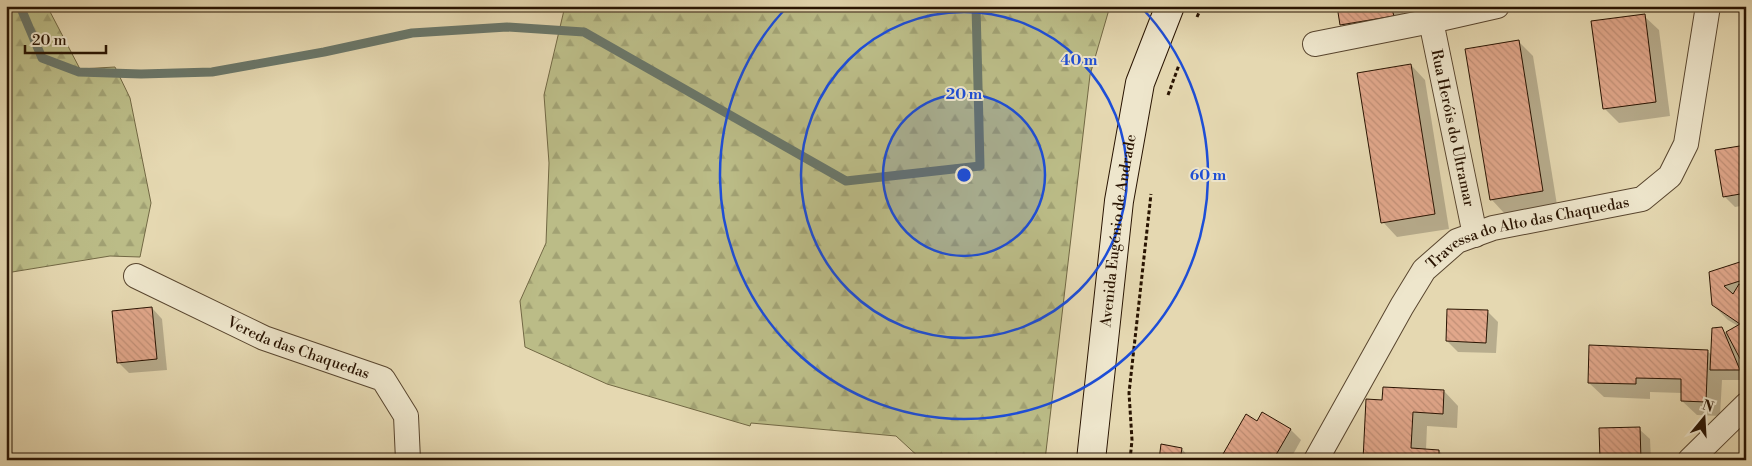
<svg xmlns="http://www.w3.org/2000/svg" width="1752" height="466" font-family="'Libre Bodoni',serif">
	<defs>
		<pattern id="forest-firs" width="22" height="20" patternUnits="userSpaceOnUse" patternTransform="scale(1.25)"><rect width="22" height="20" fill="#bbbc87"/><path d="M5 1l3.5 6h-7zM16 11l3.5 6h-7z" fill="#a1a173"/></pattern>
		<pattern id="building-back-hatch" width="6" height="6" patternUnits="userSpaceOnUse" patternTransform="scale(1.25)"><rect width="6" height="6" fill="#e1a78b"/><path d="M-1 5l2 2M0 0l6 6M5-1l2 2" fill="none" stroke="#c18f76"/></pattern>
	</defs>
	<rect width="100%" height="100%" fill="#e5d8b1"/>
	<filter id="stains"><feTurbulence type="fractalNoise" baseFrequency=".004" numOctaves="4"/><feColorMatrix values="0 0 0 0 .2 0 0 0 0 .09 0 0 0 0 .02 0 0 0 .5 -.17"/></filter>
	<radialGradient id="worn" r=".72"><stop offset=".6" stop-color="#630" stop-opacity="0"/><stop offset="1" stop-color="#630" stop-opacity=".3"/></radialGradient>
	<!-- forest -->
	<g fill="url(#forest-firs)" stroke="#726844">
		<polygon points="6,6 47,6 80,69 115,67 130,98 151,203 140,257 110,256 6,273"/>
		<polygon points="565,6 1110,6 1090,75 1045,460 922,460 896,436 751,423 750,426 607,384 525,347 520,301 546,243 549,163 544,95"/>
	</g>
	<!-- shadow -->
	<g fill="#0003">
		<polygon points="1338,6 1402,6 1407,31 1356,39 1341,24"/>
		<polygon points="1644,16 1659,30 1670,116 1619,123 1604,108"/>
		<polygon points="1518,41 1533,56 1557,205 1505,214 1491,199"/>
		<polygon points="1411,65 1425,80 1449,229 1397,237 1383,222"/>
		<polygon points="1746,146 1746,205 1735,207 1724,196"/>
		<polygon points="1746,261 1746,380 1722,380 1720,416 1697,415 1682,401 1682,393 1650,392 1650,399 1604,397 1589,383 1707,351 1712,355 1721,329 1730,337 1738,326 1728,320 1713,305 1711,272"/>
		<polygon points="152,308 162,319 167,370 129,373 118,362"/>
		<polygon points="1487,311 1498,322 1496,353 1458,352 1447,341"/>
		<polygon points="1444,391 1458,406 1457,428 1427,426 1426,450 1439,451 1448,460 1364,460 1383,401"/>
		<polygon points="1258,423 1291,430 1301,440 1290,460 1230,460 1225,454"/>
		<polygon points="1639,429 1650,439 1651,460 1601,460"/>
		<polygon points="1162,446 1182,449 1187,455 1186,460 1160,460"/>
	</g>
	<g fill="none" stroke-linecap="round" stroke-linejoin="round">
		<!-- stream -->
		<polyline stroke="#6a776a" stroke-width="9" points="20,6 42,58 79,72 141,74 212,72 324,52 412,33 507,27 584,32 846,181 980,166 976,6"/>
	</g>
	<!-- building -->
	<g fill="url(#building-back-hatch)" stroke="#291402">
		<polygon points="1337,6 1391,6 1394,16 1340,25"/>
		<polygon points="1645,14 1656,102 1603,109 1591,21"/>
		<polygon points="1519,40 1543,191 1490,200 1465,49"/>
		<polygon points="1411,64 1435,214 1381,223 1357,73"/>
		<polygon points="1746,145 1746,193 1723,197 1715,150"/>
		<polygon points="1746,260 1746,279 1724,286 1733,294 1739,284 1746,289 1746,370 1726,332 1740,324 1712,305 1709,272"/>
		<polygon points="152,307 157,359 117,363 112,311"/>
		<polygon points="1447,309 1488,310 1486,343 1446,341"/>
		<polygon points="1722,327 1740,370 1710,370 1712,328"/>
		<polygon points="1589,345 1708,350 1706,402 1681,401 1681,379 1636,378 1636,384 1588,383"/>
		<polygon points="1383,387 1444,390 1443,414 1413,412 1411,448 1439,450 1439,460 1363,460 1366,399 1382,400"/>
		<polygon points="1262,412 1291,429 1273,460 1233,460 1223,454 1246,414 1257,421"/>
		<polygon points="1640,427 1641,460 1600,460 1599,428"/>
		<polygon points="1161,444 1182,448 1180,460 1159,460"/>
	</g>
	<g fill="none" stroke-linecap="round" stroke-linejoin="round">
		<defs>
			<g id="minor">
				<polyline points="1315,44 1431,21"/>
				<polyline points="1475,235 1431,21 1497,6"/>
				<path id="s1" d="M136,276L264,338L383,379L406,416L408,460"/>
				<path id="s2" d="M1316,460L1402,306L1424,270L1457,241L1493,228L1642,199L1670,176L1686,144L1708,6"/>
				<polyline points="1690,460 1746,405"/>
			</g>
			<g id="secondary">
				<path id="s3" d="M1091,460L1119,201L1140,83L1170,6"/>
			</g>
		</defs>
		<!-- minor casing -->
		<use href="#minor" stroke="#58452e" stroke-width="26"/>
		<!-- secondary casing -->
		<use href="#secondary" stroke="#291402" stroke-width="30"/>
		<!-- path -->
		<g stroke="#291402" stroke-width="3" stroke-dasharray="4 2.5" stroke-linecap="butt">
			<polyline points="1197,17 1202,6"/>
			<polyline points="1168,95 1179,65"/>
			<polyline points="1130,460 1132,440 1129,393 1151,194"/>
		</g>
		<!-- minor -->
		<use href="#minor" stroke="#eee6cc" stroke-width="24"/>
		<!-- secondary -->
		<use href="#secondary" stroke="#eee6cc" stroke-width="28"/>
	</g>
	<!-- distance rings -->
	<circle cx="964" cy="175" r="81" fill="#1d4ed8" fill-opacity=".12"/>
	<g fill="none" stroke="#1d4ed8" stroke-width="2.5">
		<circle cx="964" cy="175" r="81"/>
		<circle cx="964" cy="175" r="163"/>
		<path d="M1141 7A244 244 0 1 1 787 7"/>
	</g>
	<g text-anchor="middle" stroke-width="4" stroke-linejoin="round" paint-order="stroke">
		<!-- street labels -->
		<g font-size="15" fill="#291402" stroke="#eee6cc">
			<text transform="translate(1453 128) rotate(78)" y="5">Rua Heróis do Ultramar</text>
			<text dy="5" stroke="none"><textPath href="#s3" startOffset="231">Avenida Eugénio de Andrade</textPath></text>
			<text dy="5" stroke="none"><textPath href="#s2" startOffset="332">Travessa do Alto das Chaquedas</textPath></text>
			<text dy="5" stroke="none"><textPath href="#s1" startOffset="178">Vereda das Chaquedas</textPath></text>
		</g>
	</g>
	<circle cx="964" cy="175" r="8" fill="#1d4ed8" stroke="#eee6cc" stroke-width="2.5"/>
	<g font-size="15" text-anchor="middle" font-weight="bold" fill="#1d4ed8" stroke="#eee6cc" stroke-width="4" stroke-linejoin="round" paint-order="stroke">
		<text x="1079" y="65">40 m</text>
		<text x="964" y="99">20 m</text>
		<text x="1208" y="180">60 m</text>
	</g>
	<!-- margin -->
	<rect width="1752" height="466" fill="none" stroke="#e5d8b1" stroke-width="25"/>
	<rect x="8" y="8" width="1737" height="451" fill="none" stroke="#291402" stroke-width="2.5"/>
	<rect x="12" y="12" width="1727" height="441" fill="none" stroke="#291402"/>
	<!-- north arrow -->
	<g transform="translate(1704 418) rotate(18)" stroke="#eee6cc" stroke-width="4" paint-order="stroke">
	<path d="M0-4L9 19L0 12L-9 19Z" fill="#291402"/>
	<text y="-8" font-size="14" font-weight="bold" text-anchor="middle" fill="#291402">N</text>
	</g>
	<!-- scale -->
	<path d="M25 45v8h81v-8" fill="none" stroke="#291402" stroke-width="2.5"/>
	<text x="32" y="45" font-size="15" fill="#291402" stroke="#eee6cc" stroke-width="4" paint-order="stroke">20 m</text>
	<rect width="100%" height="100%" filter="url(#stains)"/>
	<rect width="100%" height="100%" fill="url(#worn)"/>
</svg>
